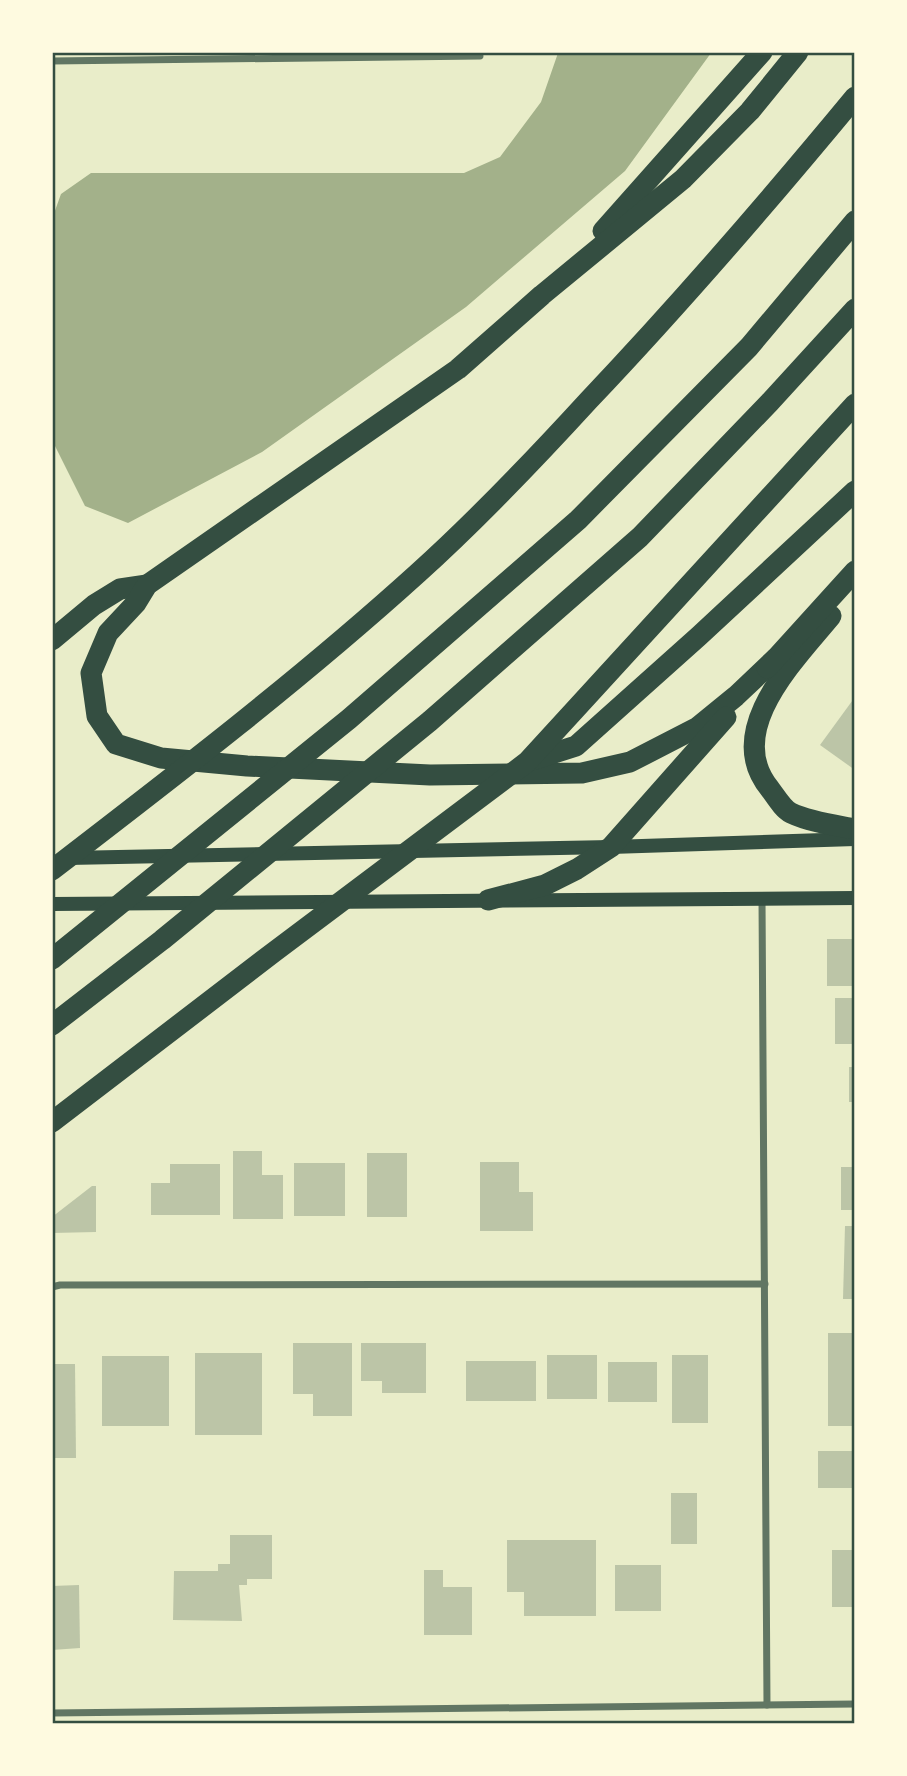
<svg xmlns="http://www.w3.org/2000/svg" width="907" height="1776" font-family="'Noto Sans',sans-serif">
	<rect width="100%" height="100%" fill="#e9edc9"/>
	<!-- water -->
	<polygon fill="#a3b18a" points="558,53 711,53 625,171 466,307 262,452 128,523 85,506 53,442 52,219 61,194 91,173 464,173 500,157 541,102"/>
	<!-- building -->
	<g fill="#bcc5a7">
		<polygon points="855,697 855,770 820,745"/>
		<rect x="827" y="939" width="28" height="47"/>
		<rect x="835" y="998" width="20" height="46"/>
		<rect x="849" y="1067" width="6" height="35"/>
		<polygon points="233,1151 262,1151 262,1175 283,1175 283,1219 233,1219"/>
		<rect x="367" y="1153" width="40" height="64"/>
		<polygon points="480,1162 519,1162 519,1192 533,1192 533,1231 480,1231"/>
		<rect x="294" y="1163" width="51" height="53"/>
		<polygon points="170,1164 220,1164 220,1215 151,1215 151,1183 170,1183"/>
		<rect x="841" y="1167" width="14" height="43"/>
		<polygon points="92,1186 96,1186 96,1232 52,1233 52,1217"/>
		<polygon points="845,1226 855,1226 855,1299 843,1299"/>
		<rect x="828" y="1333" width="27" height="93"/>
		<polygon points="293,1343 352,1343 352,1416 313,1416 313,1394 293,1394"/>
		<polygon points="361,1343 426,1343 426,1393 382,1393 382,1381 361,1381"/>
		<rect x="195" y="1353" width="67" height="82"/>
		<rect x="547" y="1355" width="50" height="44"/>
		<rect x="672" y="1355" width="36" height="68"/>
		<rect x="102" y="1356" width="67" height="70"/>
		<rect x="466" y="1361" width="70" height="40"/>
		<rect x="608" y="1362" width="49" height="40"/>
		<polygon points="52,1364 75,1364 76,1458 52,1458"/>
		<rect x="818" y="1451" width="37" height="37"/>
		<rect x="671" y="1493" width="26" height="51"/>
		<polygon points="230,1535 272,1535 272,1579 247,1579 247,1585 239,1585 242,1621 173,1620 174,1571 218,1571 218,1564 230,1564"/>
		<polygon points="507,1540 596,1540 596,1616 524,1616 524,1592 507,1592"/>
		<rect x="832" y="1550" width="23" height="57"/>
		<rect x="615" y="1565" width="46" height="46"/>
		<polygon points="424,1570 443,1570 443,1587 472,1587 472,1635 424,1635"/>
		<polygon points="79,1585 80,1648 52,1650 52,1586"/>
	</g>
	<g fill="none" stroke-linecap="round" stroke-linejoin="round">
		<!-- minor -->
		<g stroke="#617663" stroke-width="7">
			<polyline points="52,61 480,56"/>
			<polyline points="762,899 767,1705"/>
			<polyline points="52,1287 60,1285 765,1284"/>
			<polyline points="52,1713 855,1704"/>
		</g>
		<!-- secondary -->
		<g stroke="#344e41" stroke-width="14">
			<polyline points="68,858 611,847 855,839"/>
			<polyline points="52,904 855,898"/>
		</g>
		<!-- motorway -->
		<g stroke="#344e41" stroke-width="21">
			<polyline points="603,231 762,52"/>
			<path d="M831,616C795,660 722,731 770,789C776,797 783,809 791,813C810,822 834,825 855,829"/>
			<polyline points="52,640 94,605 120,589 147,585"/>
			<polyline points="776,658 736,696 698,727 630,762 582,773 430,775 247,766 161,758 116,744 97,716 91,673 108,633 136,603 147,585 458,369 542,295 683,179 750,111 798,52"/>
			<polyline points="767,668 855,571"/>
			<polyline points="529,761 576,746 699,636 855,491"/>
			<path d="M52,870C177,774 302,678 418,573C478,519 534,460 588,401C681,303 769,201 855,97"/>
			<polyline points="488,900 545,885 577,869 611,847 726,717"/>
			<polyline points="52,959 349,719 578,520 749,347 855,221"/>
			<polyline points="52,1025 162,940 430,721 640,537 770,402 855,309"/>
			<polyline points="52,1122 274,952 527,762 855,404"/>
		</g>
	</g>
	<!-- border -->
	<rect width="907" height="1776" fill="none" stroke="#fefae0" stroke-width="108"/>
	<rect x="54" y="54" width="799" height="1668" fill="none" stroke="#344e41" stroke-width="2.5"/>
</svg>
